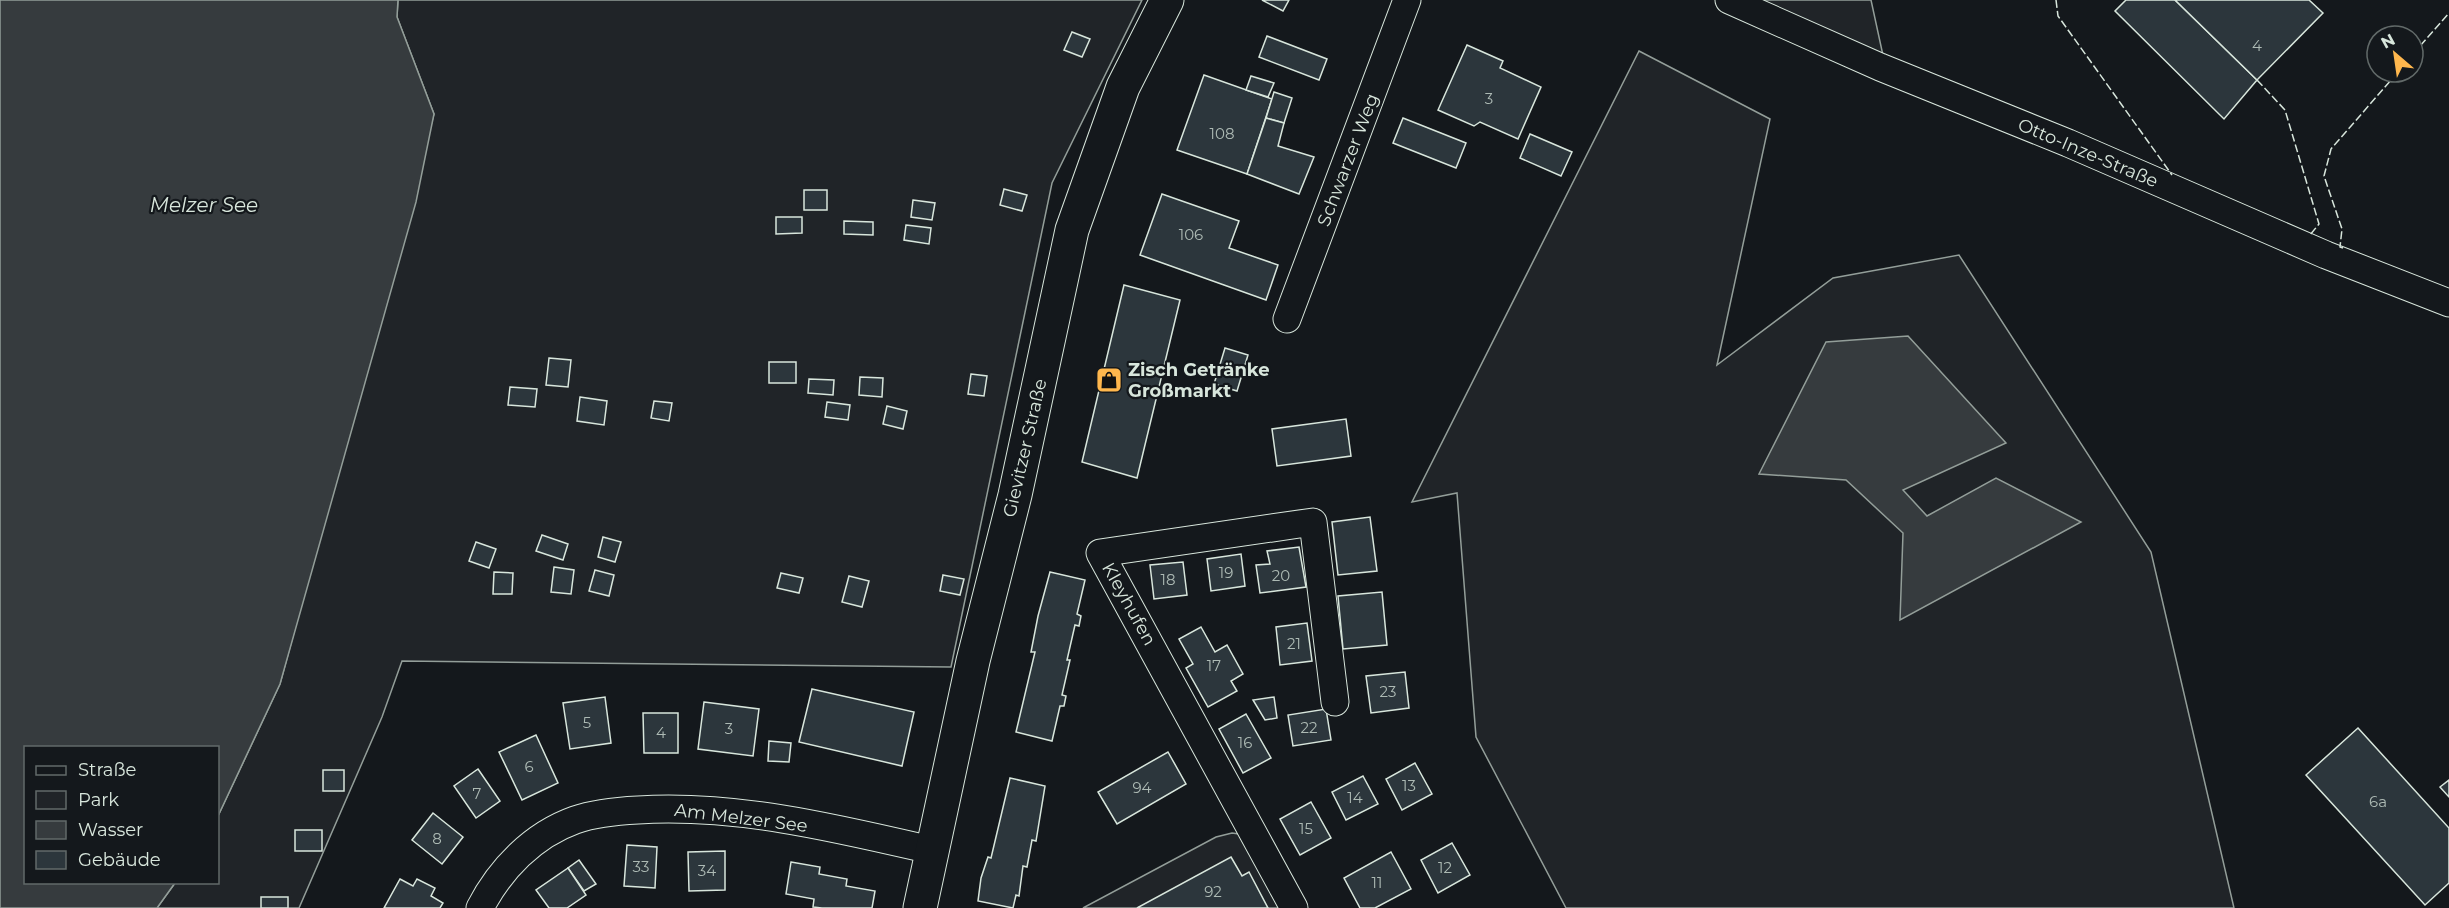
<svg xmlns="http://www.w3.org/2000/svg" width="2449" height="908" font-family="Montserrat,sans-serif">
	<rect width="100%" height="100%" fill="#14181c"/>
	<!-- green -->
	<g fill="#202428" stroke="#939e99" stroke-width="1.5">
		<polygon points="398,0 1142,0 1052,183 951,667 402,661 382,717 299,908 157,908 175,883 218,882 218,816 280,684 434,114 397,17"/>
		<polygon points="1748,0 1871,0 1884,60"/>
		<polygon points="1639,51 1770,119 1717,365 1833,278 1959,255 2151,552 2234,908 1566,908 1476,737 1457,493 1412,502"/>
		<polygon points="1232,833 1239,834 1279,908 1268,908 1242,876 1137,908 1083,908 1216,837"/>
	</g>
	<!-- water -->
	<g fill="#363b3e" stroke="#939e99" stroke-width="1.5">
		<polygon points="0,0 398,0 397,17 434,114 416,202 280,684 218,816 218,748 26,748 26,882 175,883 157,908 0,908"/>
		<polygon points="1908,336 2006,443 1903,490 1927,516 1996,478 2081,522 1900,620 1903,533 1846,480 1759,474 1826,342"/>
	</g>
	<!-- building -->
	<g fill="#2c363c" stroke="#d8e6dc" stroke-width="1.5">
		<polygon points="1262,0 1289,0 1283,11"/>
		<polygon points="2126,0 2175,0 2257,80 2224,119 2115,11"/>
		<polygon points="2175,0 2309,0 2323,13 2257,80"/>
		<polygon points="1072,32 1090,39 1082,57 1064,50"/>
		<polygon points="1267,36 1327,59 1319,80 1259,57"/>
		<polygon points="1467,45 1503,61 1500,68 1541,87 1518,139 1480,122 1474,126 1438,110"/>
		<polygon points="1204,75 1272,99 1247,174 1177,150"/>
		<polygon points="1251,76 1274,83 1268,97 1246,90"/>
		<polygon points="1274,92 1292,98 1284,123 1266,118"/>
		<polygon points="1266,118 1284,123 1278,146 1314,157 1299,194 1247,174"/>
		<polygon points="1403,118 1466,143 1456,168 1393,143"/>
		<polygon points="1530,134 1572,152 1561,176 1520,158"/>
		<polygon points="1004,189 1027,195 1022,211 1000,205"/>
		<rect x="804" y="190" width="23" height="20"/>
		<polygon points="1162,194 1239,221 1229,248 1278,265 1266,300 1140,255"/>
		<polygon points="913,200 935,203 932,220 911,217"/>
		<polygon points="776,217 802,217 802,233 776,234"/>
		<polygon points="844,221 873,222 873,235 844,234"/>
		<polygon points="906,225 931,228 929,244 904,240"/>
		<polygon points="1124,285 1180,300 1137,478 1082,462"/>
		<polygon points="1225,348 1248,355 1237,391 1214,384"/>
		<polygon points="549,358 571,360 568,387 546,385"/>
		<rect x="769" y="362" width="27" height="21"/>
		<polygon points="971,374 987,376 984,396 968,394"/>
		<polygon points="860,377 883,378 882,397 859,395"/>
		<polygon points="809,379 834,380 833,395 808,393"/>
		<polygon points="510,387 537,389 535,407 508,405"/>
		<polygon points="580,397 607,401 604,425 577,421"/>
		<polygon points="654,401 672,403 669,421 651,418"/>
		<polygon points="827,402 850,405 848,420 825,417"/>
		<polygon points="887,406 907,411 903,429 883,424"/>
		<polygon points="1346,419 1351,456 1277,466 1272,429"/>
		<polygon points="1370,517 1377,571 1338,575 1332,522"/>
		<polygon points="542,535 568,544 563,560 536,551"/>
		<polygon points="603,537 621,542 615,562 598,557"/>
		<polygon points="476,542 496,549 489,568 469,561"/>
		<polygon points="1299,547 1306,587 1260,593 1256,565 1270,564 1267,551"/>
		<polygon points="1241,554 1245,586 1211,591 1207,559"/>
		<polygon points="1183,562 1187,595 1154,599 1150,565"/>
		<polygon points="554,567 574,570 571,594 551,592"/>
		<polygon points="595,570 614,575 609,596 589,591"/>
		<polygon points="494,572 513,573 512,594 493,594"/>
		<polygon points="1050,572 1085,580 1077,614 1081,616 1079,626 1075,625 1067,660 1070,660 1062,695 1066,696 1064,706 1060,706 1052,741 1016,732 1035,652 1031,652 1038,616"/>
		<polygon points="781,573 803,578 799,593 777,588"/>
		<polygon points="943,575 964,579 960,595 940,591"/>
		<polygon points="849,576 869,581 862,607 842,602"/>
		<polygon points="1382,592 1387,645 1343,649 1338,596"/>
		<polygon points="1307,623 1312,661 1280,665 1276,627"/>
		<polygon points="1201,627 1215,652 1227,645 1243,674 1231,681 1237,691 1208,707 1186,668 1193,664 1179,639"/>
		<polygon points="1405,672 1409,708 1371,713 1366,676"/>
		<polygon points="812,689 914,712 902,766 799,742"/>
		<polygon points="605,697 611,743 570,749 563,703"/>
		<polygon points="1274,697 1277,718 1265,720 1253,700"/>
		<polygon points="704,702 759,709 753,756 698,749"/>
		<polygon points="1326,709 1331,740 1293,746 1288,715"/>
		<polygon points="643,713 678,713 678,753 644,753"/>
		<polygon points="1246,714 1271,758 1243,773 1219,729"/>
		<polygon points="2358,728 2449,828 2449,883 2425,905 2306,775"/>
		<polygon points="536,735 558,783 522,800 499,752"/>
		<polygon points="769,741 791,743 789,762 768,761"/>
		<polygon points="1168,752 1186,784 1117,824 1098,792"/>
		<polygon points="1415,763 1432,794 1402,810 1386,779"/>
		<polygon points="478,769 500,801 476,818 454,786"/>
		<rect x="323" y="770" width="21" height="21"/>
		<polygon points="1363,776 1378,804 1346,820 1332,792"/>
		<polygon points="1010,778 1045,786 1036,841 1032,840 1027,867 1023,866 1019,896 1016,895 1013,908 978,901 981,878 988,857 991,858"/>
		<polygon points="2449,780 2449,797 2440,787"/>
		<polygon points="1311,802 1331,838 1300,855 1280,819"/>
		<polygon points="433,813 463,837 442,864 412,840"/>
		<rect x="295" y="830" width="27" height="21"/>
		<polygon points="1452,843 1470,875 1438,893 1421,860"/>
		<polygon points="627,845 657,847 655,888 624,886"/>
		<polygon points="725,851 725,890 689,891 688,852"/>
		<polygon points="1391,852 1411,889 1375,908 1360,908 1344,878"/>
		<polygon points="1231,857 1242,876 1249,872 1268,908 1137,908"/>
		<polygon points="579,860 596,884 584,891 568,868"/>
		<polygon points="791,862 820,867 819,874 847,879 846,886 875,891 872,908 822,908 813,907 814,899 786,894"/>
		<polygon points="568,868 586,895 567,908 549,908 536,890"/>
		<polygon points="400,879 413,886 417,879 435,888 431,896 443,903 440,908 384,908"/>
		<rect x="261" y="897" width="27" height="11"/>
	</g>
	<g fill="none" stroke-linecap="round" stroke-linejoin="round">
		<defs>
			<g id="minor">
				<polyline points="1729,0 1880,67 2068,143 2326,255 2449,303"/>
				<polyline points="1287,319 1407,0"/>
				<path d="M480,908C500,869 533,835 575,820C595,813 617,811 638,810C736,804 836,828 931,850"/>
				<polyline points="1294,908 1100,553 1313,522 1335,702"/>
			</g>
			<polyline id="major" points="920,908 973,661 1015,495 1072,230 1123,87 1167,0"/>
		</defs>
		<!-- minor casing -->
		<use href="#minor" stroke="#d8e6dc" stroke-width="29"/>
		<!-- major casing -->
		<use href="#major" stroke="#d8e6dc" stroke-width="35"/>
		<!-- minor -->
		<use href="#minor" stroke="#14181c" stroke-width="27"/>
		<!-- major -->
		<use href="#major" stroke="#14181c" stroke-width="33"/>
		<!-- fence -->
		<g stroke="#d8e6dc" stroke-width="1.5" stroke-dasharray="8 3" stroke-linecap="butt">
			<polyline points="2056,0 2058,16 2172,175"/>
			<polyline points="2413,54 2449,13"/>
			<polyline points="2257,80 2285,110 2319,224 2310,235"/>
			<polyline points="2343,248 2340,247 2342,229 2324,176 2331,149 2398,72"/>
		</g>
	</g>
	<!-- icons -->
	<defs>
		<symbol id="shop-square" viewBox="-11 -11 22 22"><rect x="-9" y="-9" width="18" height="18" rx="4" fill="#ffb74d" stroke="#14181c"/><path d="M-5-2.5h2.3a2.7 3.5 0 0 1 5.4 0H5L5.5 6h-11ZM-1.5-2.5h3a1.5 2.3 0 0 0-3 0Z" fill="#111"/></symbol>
	</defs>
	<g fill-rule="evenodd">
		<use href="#shop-square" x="1094" y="365" width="30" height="30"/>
	</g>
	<g text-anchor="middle" stroke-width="4.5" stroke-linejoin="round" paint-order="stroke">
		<!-- number labels -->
		<g font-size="15" fill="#adbab4">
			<text x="2257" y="51">4</text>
			<text x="1489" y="104">3</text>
			<text x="1222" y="139">108</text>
			<text x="1191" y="240">106</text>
			<text x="1226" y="578">19</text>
			<text x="1281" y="581">20</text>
			<text x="1168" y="585">18</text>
			<text x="1294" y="649">21</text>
			<text x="1214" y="671">17</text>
			<text x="1388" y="697">23</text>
			<text x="587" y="728">5</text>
			<text x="1309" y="733">22</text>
			<text x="729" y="734">3</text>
			<text x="661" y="738">4</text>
			<text x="1245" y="748">16</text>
			<text x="529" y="772">6</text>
			<text x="1409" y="791">13</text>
			<text x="1142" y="793">94</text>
			<text x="477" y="799">7</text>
			<text x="1355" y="803">14</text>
			<text x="2378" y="807">6a</text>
			<text x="1306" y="834">15</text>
			<text x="437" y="844">8</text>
			<text x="641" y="872">33</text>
			<text x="1445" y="873">12</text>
			<text x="707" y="876">34</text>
			<text x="1377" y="888">11</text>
			<text x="1213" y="897">92</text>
		</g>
		<!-- street labels -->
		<g font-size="18" fill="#d8e6dc" stroke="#14181c">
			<text transform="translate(2088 153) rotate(23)" y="6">Otto-Inze-Straße</text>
			<text transform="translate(1348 160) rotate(-69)" y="6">Schwarzer Weg</text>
			<text transform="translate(1025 448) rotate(-77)" y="6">Gievitzer Straße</text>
			<text transform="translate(1129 604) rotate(61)" y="6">Kleyhufen</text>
			<text transform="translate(741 818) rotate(7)" y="6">Am Melzer See</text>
		</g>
		<!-- poi labels -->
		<g font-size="18" font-weight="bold" fill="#d8e6dc" stroke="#14181c" text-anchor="start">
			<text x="1128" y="376">Zisch Getränke<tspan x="1128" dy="21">Großmarkt</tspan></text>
		</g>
		<!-- water labels -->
		<g font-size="20" font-style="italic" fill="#d8e6dc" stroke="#14181c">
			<text x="204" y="212">Melzer See</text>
		</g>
	</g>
	<!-- legend -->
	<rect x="24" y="746" width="195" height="138" fill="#14181c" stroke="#626a69" stroke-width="1.5"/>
	<rect x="36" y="766" width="30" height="9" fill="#14181c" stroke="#626a69" stroke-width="1.5"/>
	<text x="78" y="776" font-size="18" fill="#d8e6dc">Straße</text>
	<rect x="36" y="791" width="30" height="18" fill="#202428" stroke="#626a69" stroke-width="1.5"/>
	<text x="78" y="806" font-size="18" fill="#d8e6dc">Park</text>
	<rect x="36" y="821" width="30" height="18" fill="#363b3e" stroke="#626a69" stroke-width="1.5"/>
	<text x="78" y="836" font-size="18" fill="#d8e6dc">Wasser</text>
	<rect x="36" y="851" width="30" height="18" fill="#2c363c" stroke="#626a69" stroke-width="1.5"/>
	<text x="78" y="866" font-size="18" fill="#d8e6dc">Gebäude</text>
	<!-- north arrow -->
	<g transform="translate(2395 54) rotate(331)"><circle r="28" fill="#14181c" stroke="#626a69" stroke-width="1.5"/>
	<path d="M0-4.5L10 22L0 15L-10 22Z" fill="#ffb74d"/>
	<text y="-9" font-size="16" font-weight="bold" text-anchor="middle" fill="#d8e6dc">N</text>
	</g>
</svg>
